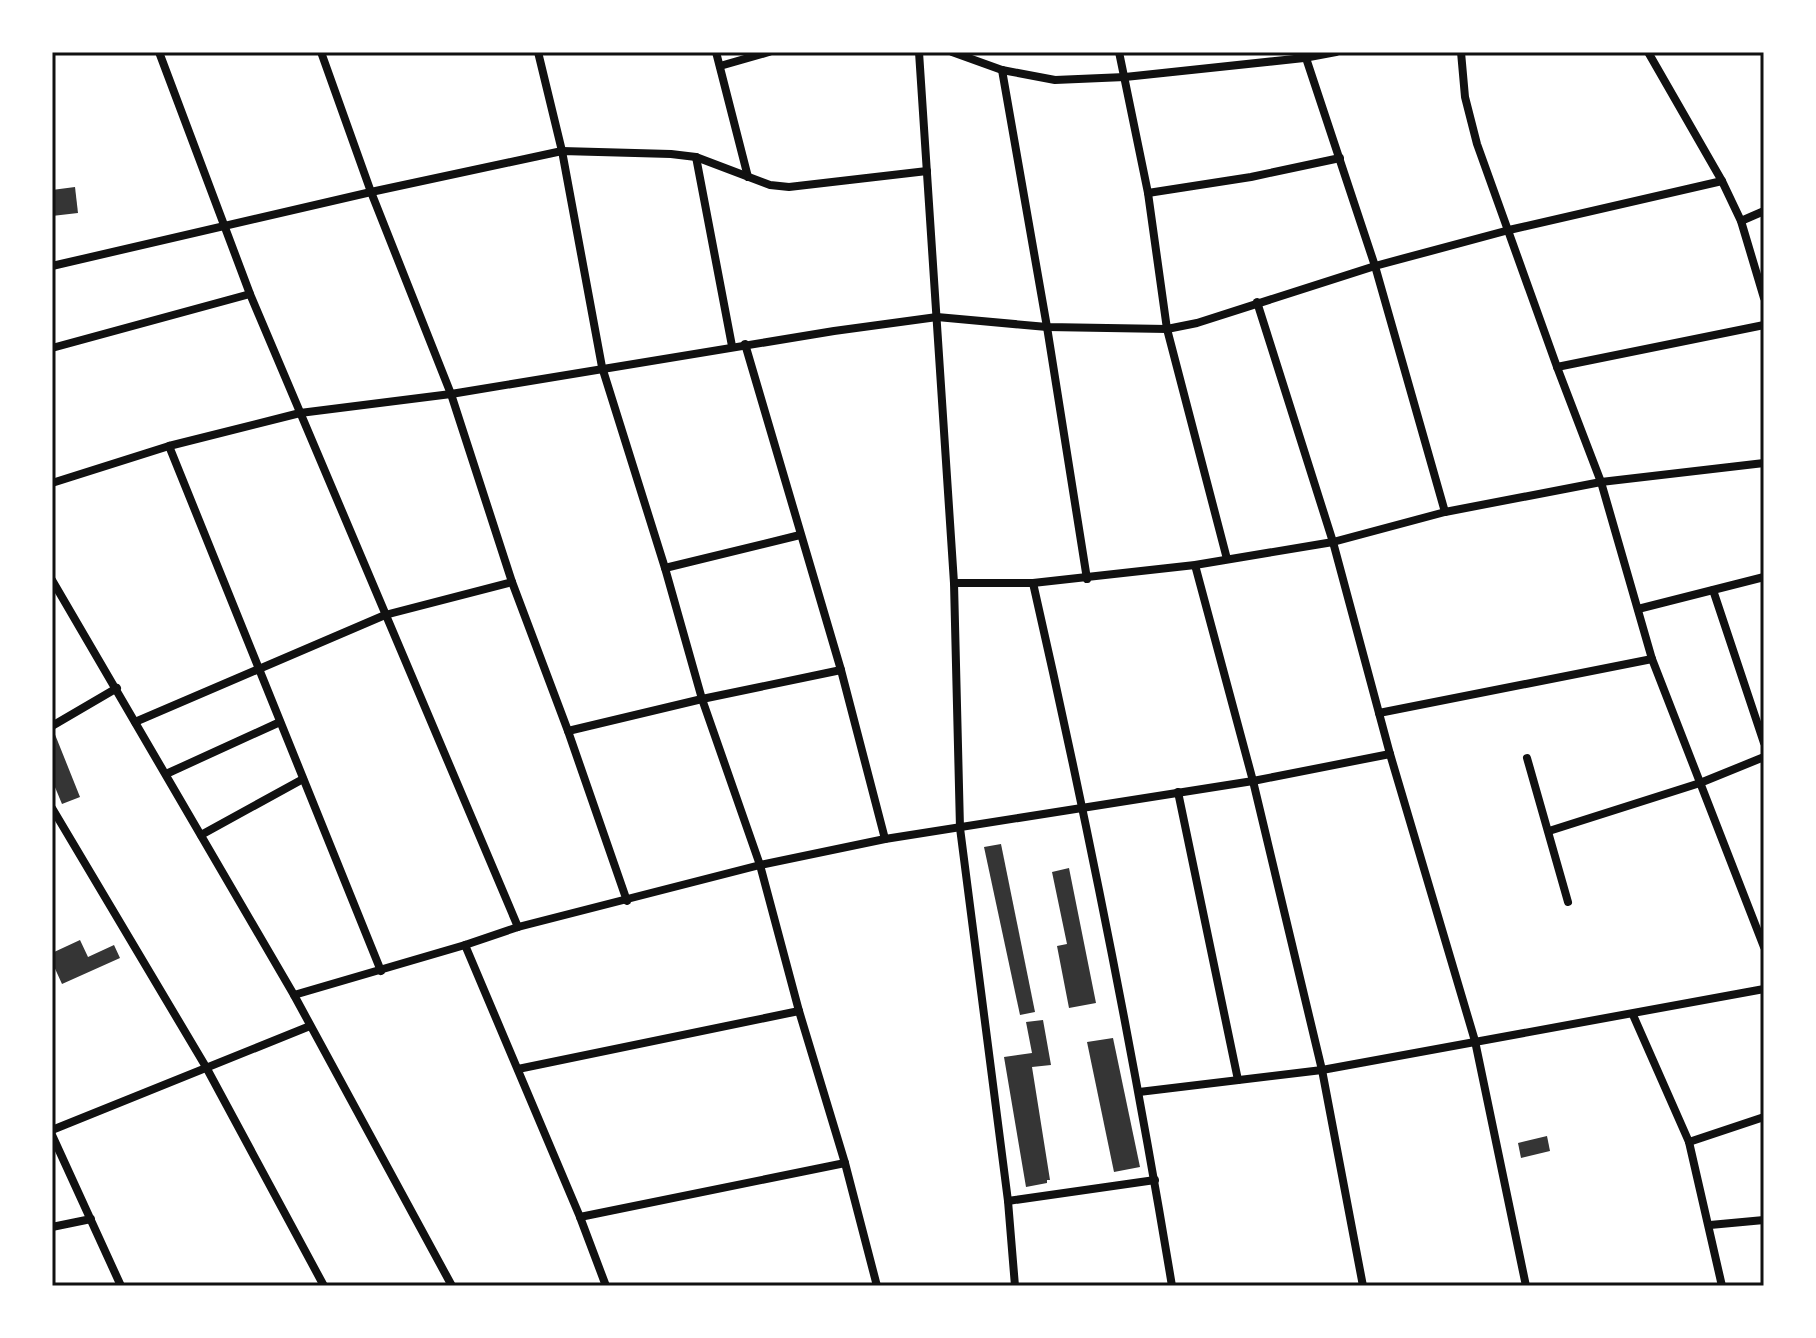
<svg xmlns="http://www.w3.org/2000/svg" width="1816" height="1338" font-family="Montserrat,sans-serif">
	<rect width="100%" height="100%" fill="#fff"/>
	<!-- building -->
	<g fill="#353535">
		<polygon points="75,187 78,213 52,216 52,190"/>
		<polygon points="54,732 80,797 62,804 52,780 52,733"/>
		<polygon points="1001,844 1035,1012 1020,1015 984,847"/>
		<polygon points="1069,868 1096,1003 1069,1008 1057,946 1067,944 1052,872"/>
		<polygon points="80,940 88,957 114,945 120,958 62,984 52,962 52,953"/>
		<polygon points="1043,1020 1051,1065 1032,1067 1050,1180 1047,1180 1047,1183 1026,1187 1004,1057 1032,1053 1026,1022"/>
		<polygon points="1113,1038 1140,1167 1114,1172 1087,1042"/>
		<polygon points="1547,1136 1550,1151 1521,1158 1518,1143"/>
	</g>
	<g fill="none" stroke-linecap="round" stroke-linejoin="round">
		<!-- minor -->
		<g stroke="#111" stroke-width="8">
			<polyline points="159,52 250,294 518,927"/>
			<polyline points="321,52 371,192 451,394 512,582 568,731 627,901"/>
			<polyline points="538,52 562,151 602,367 665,568 702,699 760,865 799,1011 845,1163 877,1286"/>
			<polyline points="716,52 748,177"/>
			<polyline points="919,52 954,583 960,828 1008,1201 1015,1286"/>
			<polyline points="952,52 1002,70 1055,80 1125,77 1304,58 1336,52"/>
			<polyline points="1119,52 1148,193 1167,329 1227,559"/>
			<polyline points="1304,52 1375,266 1445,512"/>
			<polyline points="1461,52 1465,97 1477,144 1557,367 1601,482 1652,659 1764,947"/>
			<polyline points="1648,52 1722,181 1741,221 1764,298"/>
			<polyline points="720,66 769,52"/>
			<polyline points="1002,70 1047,327 1087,579"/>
			<polyline points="696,157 732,346"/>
			<polyline points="1148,193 1251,177 1340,158"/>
			<polyline points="1741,221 1764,211"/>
			<polyline points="52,266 371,192 562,151 671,154 696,157 770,185 789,187 927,171"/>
			<polyline points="1257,302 1333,542 1390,754 1475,1041 1526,1286"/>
			<polyline points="745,344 841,670 885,839"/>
			<polyline points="52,348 250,294"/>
			<polyline points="1557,367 1764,325"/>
			<polyline points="169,446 381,971"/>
			<polyline points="52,483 169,446 300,413 451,394 834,331 937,317 1047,327 1167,329 1197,323 1375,266 1509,230 1722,181"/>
			<polyline points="1195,565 1253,781 1322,1070 1363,1286"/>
			<polyline points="665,568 800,535"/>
			<polyline points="52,580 294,995 452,1286"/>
			<polyline points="954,583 1033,583 1195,565 1333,542 1445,512 1601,482 1764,463"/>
			<path d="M1033,583C1086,816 1133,1050 1172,1286"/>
			<polyline points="1713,590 1764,743"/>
			<polyline points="1638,609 1764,577"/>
			<polyline points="1379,713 1652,659"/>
			<polyline points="135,722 385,615 512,582"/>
			<polyline points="52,726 117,688"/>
			<polyline points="568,731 702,699 841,670"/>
			<polyline points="1527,758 1568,902"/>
			<polyline points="166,774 280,722"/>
			<polyline points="1178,792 1238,1080"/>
			<polyline points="52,808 206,1067 324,1286"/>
			<polyline points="1549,831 1700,783 1764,757"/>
			<polyline points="201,835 303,779"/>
			<polyline points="465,945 580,1217 606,1286"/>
			<polyline points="294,995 465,945 518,927 760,865 885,839 1253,781 1390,754"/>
			<polyline points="1633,1015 1689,1142 1722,1286"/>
			<polyline points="518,1069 799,1011"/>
			<polyline points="1139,1092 1322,1070 1764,989"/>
			<polyline points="52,1130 310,1026"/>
			<polyline points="52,1135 121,1286"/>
			<polyline points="1689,1142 1764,1117"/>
			<polyline points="1008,1201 1155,1180"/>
			<polyline points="580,1217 845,1163"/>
			<polyline points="1710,1225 1764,1220"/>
			<polyline points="52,1227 91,1219"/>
		</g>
	</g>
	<!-- border -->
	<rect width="1816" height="1338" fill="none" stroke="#ffffff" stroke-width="108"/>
	<rect x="54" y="54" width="1708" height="1230" fill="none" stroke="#111" stroke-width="3"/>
</svg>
